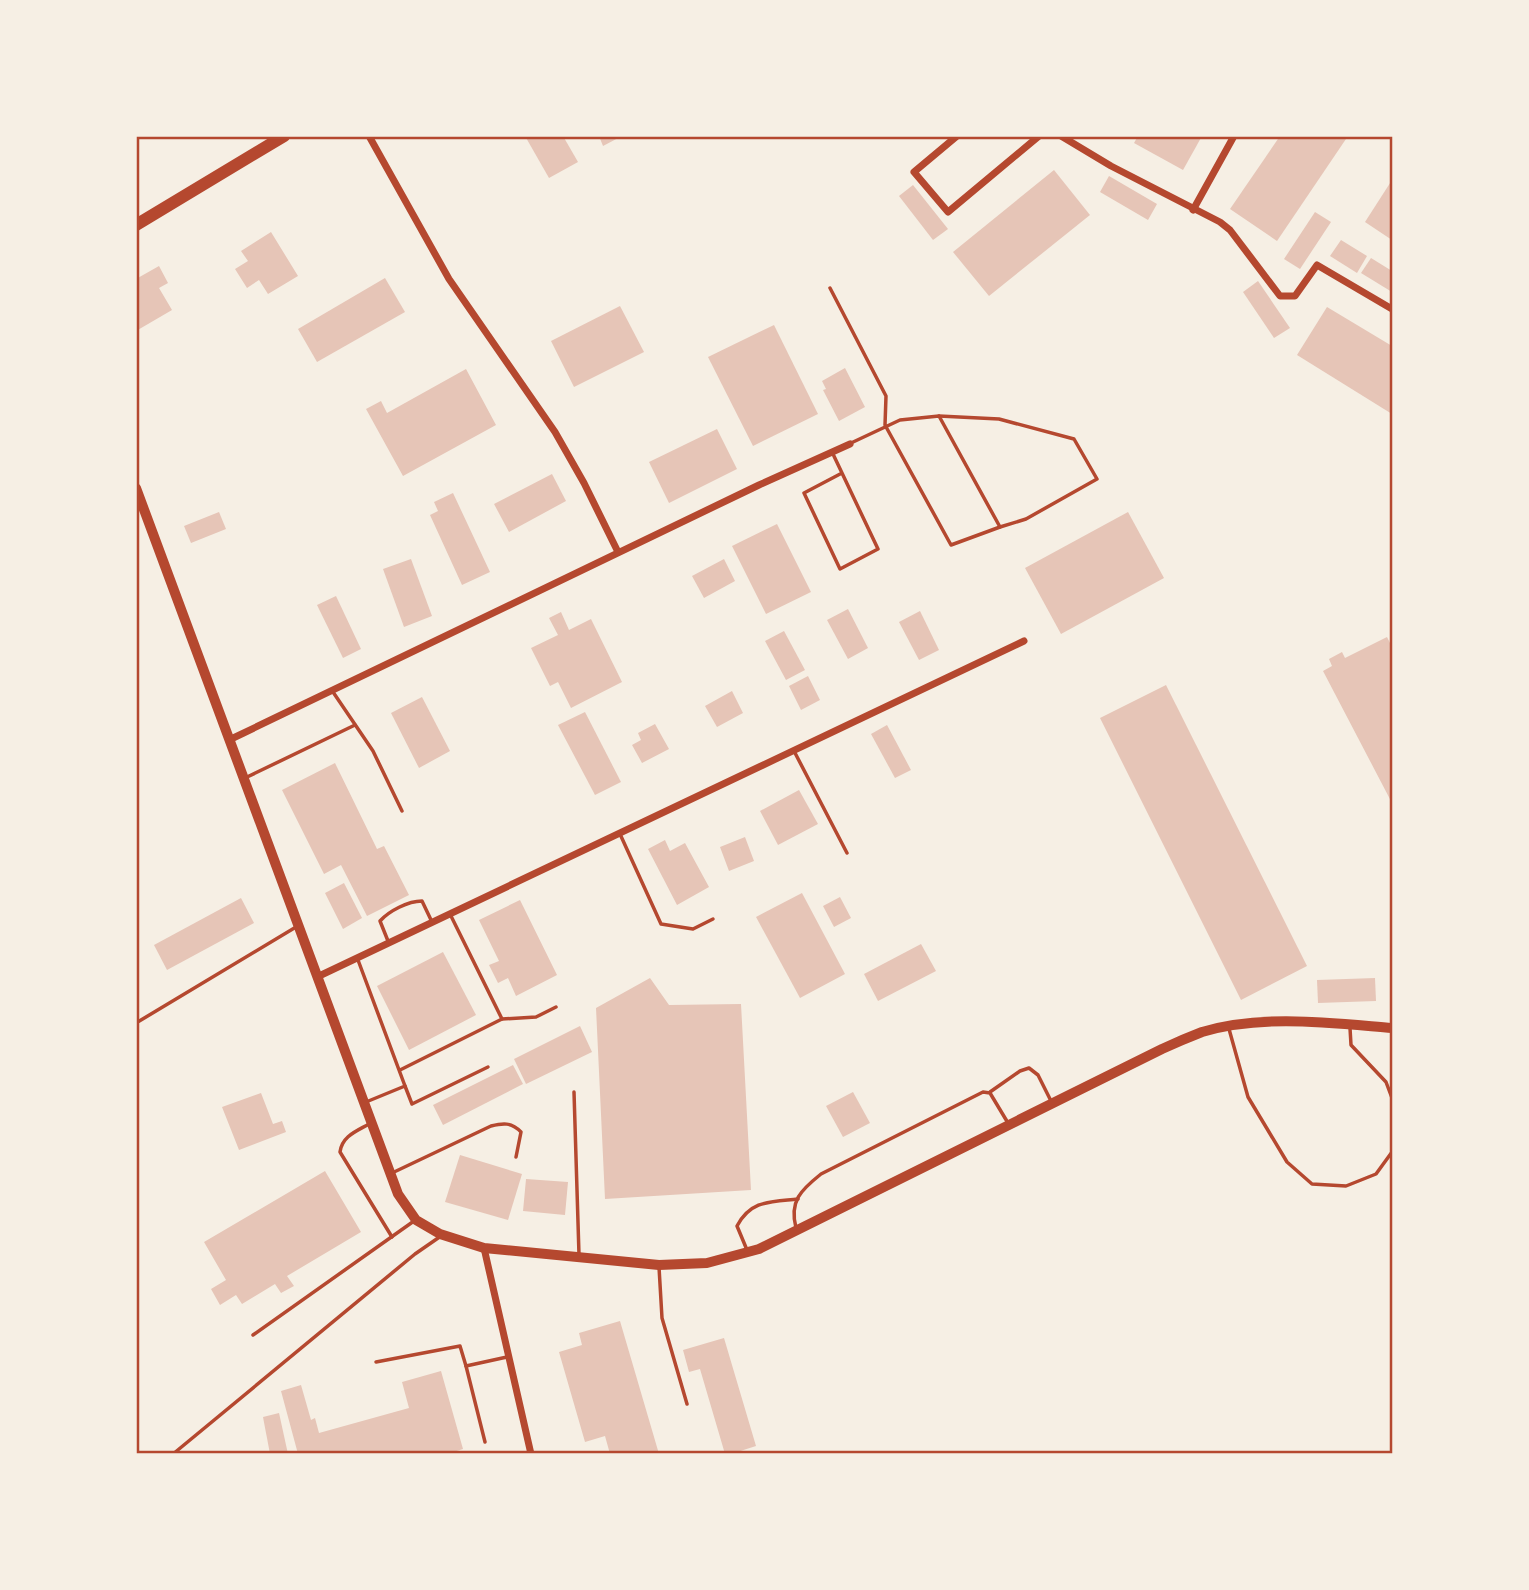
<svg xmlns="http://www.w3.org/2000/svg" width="1529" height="1590" font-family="Helvetica,sans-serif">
	<rect width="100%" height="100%" fill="#f6efe4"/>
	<!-- building -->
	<g fill="#e6c5b7">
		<polygon points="525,136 563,136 578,162 549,178"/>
		<polygon points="599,136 622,136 603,146"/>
		<polygon points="1138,136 1202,136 1183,170 1134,143"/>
		<polygon points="1280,136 1348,136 1277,241 1230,209"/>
		<polygon points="1054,170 1090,215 989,296 953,252"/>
		<polygon points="1109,176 1157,204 1148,220 1100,192"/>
		<polygon points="1392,180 1392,240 1365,222"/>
		<polygon points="913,185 948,229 933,240 899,196"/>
		<polygon points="1315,212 1331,222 1300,269 1284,259"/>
		<polygon points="271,232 298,276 268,294 259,280 247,288 235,269 248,261 241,251"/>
		<polygon points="1341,240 1367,256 1357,273 1330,256"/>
		<polygon points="1371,258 1392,271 1392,292 1361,273"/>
		<polygon points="159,266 168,283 159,288 172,310 136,331 136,279"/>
		<polygon points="385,278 405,312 317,362 298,329"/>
		<polygon points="1258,281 1290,328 1274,338 1243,292"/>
		<polygon points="620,306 644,352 574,387 551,341"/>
		<polygon points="1327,307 1392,346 1392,414 1297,355"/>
		<polygon points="774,325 818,414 753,446 708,357"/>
		<polygon points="845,368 865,407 839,421 823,390 826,389 822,381"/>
		<polygon points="466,369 496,425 403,476 366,409 381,401 387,413"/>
		<polygon points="717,429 737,469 669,503 649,462"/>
		<polygon points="552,474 566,501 509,532 494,504"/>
		<polygon points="453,493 490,572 462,585 430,515 438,511 434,502"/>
		<polygon points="219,512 226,529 191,543 184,526"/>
		<polygon points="1128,512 1164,578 1061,634 1025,568"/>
		<polygon points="777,524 811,592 766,614 732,546"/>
		<polygon points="411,559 432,616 404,627 383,569"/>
		<polygon points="724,559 735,581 704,598 692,576"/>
		<polygon points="336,596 361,649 343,658 317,605"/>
		<polygon points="848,609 868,648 848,659 827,620"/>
		<polygon points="920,611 939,650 919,660 899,622"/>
		<polygon points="561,612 569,630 591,619 622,682 571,708 558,682 550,686 531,648 558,635 549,618"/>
		<polygon points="784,631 805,670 786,680 765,641"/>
		<polygon points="1387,637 1392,647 1392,803 1323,671 1332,666 1329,659 1342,652 1345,658"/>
		<polygon points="808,676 820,700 801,710 789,686"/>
		<polygon points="1166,685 1307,966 1241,1000 1100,718"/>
		<polygon points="732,691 743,713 717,727 705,706"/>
		<polygon points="422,697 450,751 419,768 391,713"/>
		<polygon points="585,712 621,782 595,795 558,725"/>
		<polygon points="655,724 669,749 642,763 632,745 641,740 638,733"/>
		<polygon points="887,725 911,770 895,778 871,734"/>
		<polygon points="335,763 377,849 384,846 409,895 367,916 341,865 324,874 282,790"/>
		<polygon points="799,790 818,824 778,845 760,811"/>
		<polygon points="745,837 754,861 729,871 720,847"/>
		<polygon points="665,840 670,851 685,843 709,887 677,905 648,849"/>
		<polygon points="344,883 362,918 343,929 325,893"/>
		<polygon points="802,893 845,974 800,998 756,917"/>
		<polygon points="840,897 851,918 834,927 823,906"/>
		<polygon points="241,898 254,923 167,970 154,945"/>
		<polygon points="520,900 557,975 516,996 508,978 498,983 489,965 499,961 479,920"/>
		<polygon points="921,944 936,971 878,1001 864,974"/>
		<polygon points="443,952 476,1015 409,1050 377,986"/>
		<polygon points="650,978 669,1005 741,1004 751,1190 605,1199 596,1008"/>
		<polygon points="1375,978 1376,1001 1318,1003 1317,980"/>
		<polygon points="580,1026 592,1052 526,1084 514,1059"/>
		<polygon points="513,1065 523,1084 443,1125 433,1105"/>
		<polygon points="853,1092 870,1123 843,1137 826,1106"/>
		<polygon points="261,1093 273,1124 282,1121 286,1132 239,1150 222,1107"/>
		<polygon points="460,1155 522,1174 508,1220 445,1202"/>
		<polygon points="325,1171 361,1232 287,1276 294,1286 281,1293 275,1284 242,1304 236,1295 220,1305 211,1289 226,1280 204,1242"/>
		<polygon points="526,1179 568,1182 565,1215 523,1211"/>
		<polygon points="620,1321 659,1454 610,1454 605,1436 585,1442 559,1352 582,1345 579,1333"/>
		<polygon points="724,1338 756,1446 731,1454 725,1454 700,1369 689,1372 683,1350"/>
		<polygon points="441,1371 463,1449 447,1454 298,1454 281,1391 301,1385 311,1420 315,1418 319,1433 409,1408 402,1382"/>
		<polygon points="279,1413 288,1454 270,1454 263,1417"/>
	</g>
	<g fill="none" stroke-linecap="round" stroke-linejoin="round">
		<!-- service -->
		<g stroke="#b5482f" stroke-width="3.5">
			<polyline points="830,288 886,396 885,425 951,545 1000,527 939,416 900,420 851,443"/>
			<polyline points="939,416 999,419 1074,439 1097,479 1026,519 1000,527"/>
			<polyline points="833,454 878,549 840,569 804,493 842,473"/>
			<polyline points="333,692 373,751 402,811"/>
			<polyline points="794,751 847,853"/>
			<polyline points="245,778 355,725"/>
			<polyline points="620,834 661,924 693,929 713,919"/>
			<polyline points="450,914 502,1019"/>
			<path d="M388,941L380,921C389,911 408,901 422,901L432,922"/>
			<polyline points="358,960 405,1086 366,1102"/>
			<polyline points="136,1023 296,927"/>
			<polyline points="1350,1028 1351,1045 1386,1082 1392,1098"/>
			<polyline points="1229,1029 1248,1097 1287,1162 1312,1184 1346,1186 1376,1174 1392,1152"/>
			<polyline points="400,1070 502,1019 536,1017 556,1007"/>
			<polyline points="405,1086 412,1104 488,1067"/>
			<polyline points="574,1092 579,1255"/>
			<polyline points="990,1092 1020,1071 1029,1068 1038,1075 1051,1101"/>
			<path d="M369,1124C357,1131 342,1136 340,1152L392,1237"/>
			<path d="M392,1173L491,1126C503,1123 511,1122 521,1132L516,1157"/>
			<path d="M796,1228C789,1201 801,1190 821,1174L983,1092L990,1093L1008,1123"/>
			<path d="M747,1250L737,1226C751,1200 770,1202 798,1199"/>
			<polyline points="659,1267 662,1318 687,1404"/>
			<polyline points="253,1335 414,1221"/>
			<polyline points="376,1362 460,1346 466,1366 507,1357"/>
			<polyline points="466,1366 485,1442"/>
			<polyline points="173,1454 415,1254 441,1236"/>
		</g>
		<!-- minor -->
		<g stroke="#b5482f" stroke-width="7">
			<polyline points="369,136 449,279 555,432 584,483 618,552"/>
			<polyline points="957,136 914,172 948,212 1039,136"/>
			<polyline points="1061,136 1111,166 1220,222 1230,230 1280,296 1295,296 1317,265 1392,309"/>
			<polyline points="1193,210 1234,136"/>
			<polyline points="229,740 759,485 850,444"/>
			<polyline points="317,977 1024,641"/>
			<polyline points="484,1248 531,1454"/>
		</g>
		<!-- secondary -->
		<path stroke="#b5482f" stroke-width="10" d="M136,488L398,1194L416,1220L440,1234L484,1248L659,1265L707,1263L759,1249L1162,1049C1175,1043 1189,1037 1202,1032C1262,1014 1331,1023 1392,1028"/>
		<!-- trunk -->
		<polyline stroke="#b5482f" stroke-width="12" points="136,225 284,136"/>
	</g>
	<!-- border -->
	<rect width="1529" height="1590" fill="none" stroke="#f6efe4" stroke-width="276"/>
	<rect x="138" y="138" width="1253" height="1314" fill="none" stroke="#b5482f" stroke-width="2.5"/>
</svg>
